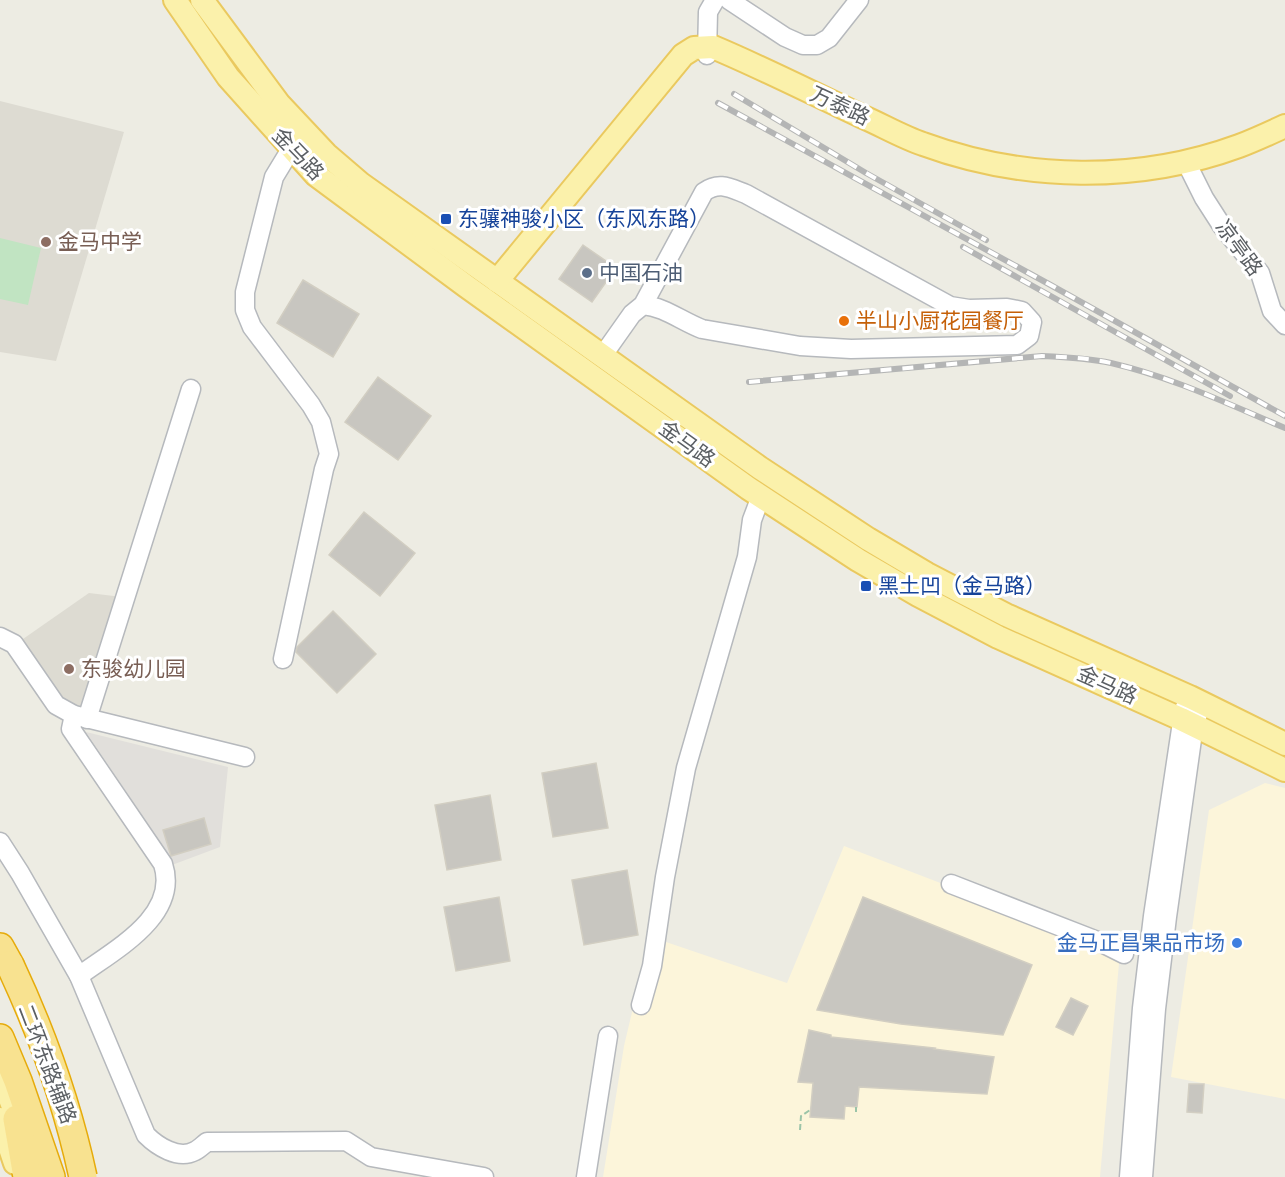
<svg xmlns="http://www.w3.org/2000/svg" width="1285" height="1177" font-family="Raleway,'Noto Sans SC',sans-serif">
	<rect width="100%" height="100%" fill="#edece3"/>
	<!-- commercial -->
	<g fill="#fcf5da">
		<polygon points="1265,783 1285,788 1285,1099 1171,1077 1209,810"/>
		<polygon points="844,846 1120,952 1100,1177 603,1177 624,1046 633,1008 648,1008 666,942 787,983"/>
	</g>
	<!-- industrial -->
	<polygon fill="#e1dfdb" points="86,732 228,767 220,847 172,865 166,851"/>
	<!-- education -->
	<g fill="#dddbd2">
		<polygon points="0,101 124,132 56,361 0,352"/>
		<polygon points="89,593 122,597 85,708 58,698 23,639"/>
	</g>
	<!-- green -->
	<polygon fill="#c1e4c2" points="0,238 41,248 28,305 0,299"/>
	<!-- building -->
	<g fill="#c8c6c0" stroke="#d2cec2" stroke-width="1.5">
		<polygon points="583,245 616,268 592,302 559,279"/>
		<polygon points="303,280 359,314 333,357 277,323"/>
		<polygon points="378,377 431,416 398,460 345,422"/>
		<polygon points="364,512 415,553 380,596 329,555"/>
		<polygon points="333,611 376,654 337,693 296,652 297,647"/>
		<polygon points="596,763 608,828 553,837 542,773"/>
		<polygon points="490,795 501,860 447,870 435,805"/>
		<polygon points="204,818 211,844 171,856 163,830"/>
		<polygon points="627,870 638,935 584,945 572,880"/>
		<polygon points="499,897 510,961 456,971 444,907"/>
		<polygon points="863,897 1032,965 1003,1035 901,1024 817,1010"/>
		<polygon points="1071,998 1088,1006 1073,1035 1056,1027"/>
		<polygon points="809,1030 831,1035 831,1037 935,1048 934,1049 994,1057 987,1094 859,1087 857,1107 845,1106 844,1119 810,1117 813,1083 798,1082"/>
		<polygon points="1189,1084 1204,1084 1202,1113 1187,1112"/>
	</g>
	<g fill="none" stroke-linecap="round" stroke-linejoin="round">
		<defs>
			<g id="minor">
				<polyline points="729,0 785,37 803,45 817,45 829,38 859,0"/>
				<polyline points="707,55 708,12 715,0"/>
				<polyline points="1190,170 1204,198 1222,226 1260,273 1272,311 1285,325"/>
				<path d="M603,355L632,314L643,305C665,307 681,321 702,329L800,346L851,349L1017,345L1029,336L1032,322L1022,311L1007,308L969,309L950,306L746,194C730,188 719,181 704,192L643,305"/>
				<polyline points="0,637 14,644 56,705 74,715 245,757"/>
				<polyline points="283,659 324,469 329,454 321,422 311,405 252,327 245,310 245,292 274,177 291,149"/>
				<path d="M74,715L71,729L163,864C180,916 114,950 79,976"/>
				<polyline points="87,719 191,389"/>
				<path d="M0,842L20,873L79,976L146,1135C157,1146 178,1160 195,1151C199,1149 203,1145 207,1142L346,1141L371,1157L484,1177"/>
				<polyline points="951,884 1100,942 1124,954"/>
				<polyline points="641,1005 652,966 665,877 686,768 747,557 752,520 761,496"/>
				<polyline points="586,1177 608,1036"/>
				<polyline points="1129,1177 1142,1008 1153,916 1184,709"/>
				<polyline points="1143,1177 1156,1009 1167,917 1194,725 1198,714"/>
			</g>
			<g id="major">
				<polyline points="175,0 228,77 316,175 466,286 748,488 858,560 918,595 998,637 1181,719 1285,770"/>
				<polyline points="202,0 279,104 326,154 361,184 760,468 868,539 927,574 1006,615 1190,697 1285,744"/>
				<path d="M497,281L683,55L694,48L713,47C763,68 812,93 861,116C882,125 902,137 923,144C1024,181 1138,183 1239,146C1255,140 1270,133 1285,126"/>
				<polyline points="0,1073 19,1122"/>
				<polyline points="0,1119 15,1163"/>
			</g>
			<g id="highway">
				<polyline points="0,947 10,965"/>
				<polyline points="0,1038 18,1081 51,1177"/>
				<polyline points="17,1119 27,1177"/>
			</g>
		</defs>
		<!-- minor casing -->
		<use href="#minor" stroke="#b6b9bd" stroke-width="21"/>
		<!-- major casing -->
		<use href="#major" stroke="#eac95f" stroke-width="26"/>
		<!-- highway casing -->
		<use href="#highway" stroke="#e6ab0b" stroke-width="30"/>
		<!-- path -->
		<g stroke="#9bc4a8" stroke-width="2" stroke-dasharray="6 3" stroke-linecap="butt">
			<polyline points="856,1112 856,1107"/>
			<polyline points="800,1130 801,1116 810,1110"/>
		</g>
		<!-- minor -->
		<use href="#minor" stroke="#fff" stroke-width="18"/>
		<!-- major -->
		<use href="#major" stroke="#fbf1ab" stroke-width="22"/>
		<!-- highway -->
		<use href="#highway" stroke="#f8e290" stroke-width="27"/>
		<defs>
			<g id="rail">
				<polyline points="734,94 866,173 986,240"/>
				<polyline points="718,103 1047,283 1285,416"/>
				<polyline points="963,247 1230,396"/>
				<path d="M749,382L1042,356C1065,357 1088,358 1111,363C1172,377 1228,404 1285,428"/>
			</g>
		</defs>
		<!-- rail casing -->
		<use href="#rail" stroke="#b4b5b5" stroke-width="6"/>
		<!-- rail -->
		<use href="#rail" stroke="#fff" stroke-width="4" stroke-dasharray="11" stroke-linecap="butt"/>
		<defs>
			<path id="highway-bridge" d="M10,965C42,1033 67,1102 83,1177"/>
		</defs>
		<!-- highway-bridge casing -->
		<use href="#highway-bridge" stroke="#e6ab0b" stroke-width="30" stroke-linecap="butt"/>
		<!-- highway-bridge -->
		<use href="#highway-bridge" stroke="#f8e290" stroke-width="27"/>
	</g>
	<!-- markers -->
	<g fill="#1a4fb4" stroke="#fff" stroke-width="2">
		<rect x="440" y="213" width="12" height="12" rx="3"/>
		<rect x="860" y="580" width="12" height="12" rx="3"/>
	</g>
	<g fill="#8d6e63" stroke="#fff" stroke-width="2">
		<circle cx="46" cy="242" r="6"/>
		<circle cx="69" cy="669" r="6"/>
	</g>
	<circle fill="#5c6f8a" stroke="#fff" stroke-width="2" cx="587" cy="273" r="6"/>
	<circle fill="#e8710a" stroke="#fff" stroke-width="2" cx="844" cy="321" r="6"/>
	<circle fill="#3f7fe0" stroke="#fff" stroke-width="2" cx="1237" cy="943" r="6"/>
	<g text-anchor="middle" stroke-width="6" stroke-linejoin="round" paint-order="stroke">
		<!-- street labels -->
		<g font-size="21" fill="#5b5f63" stroke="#fff">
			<text transform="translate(840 106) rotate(25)" y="7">万泰路</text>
			<text transform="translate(298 154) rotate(46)" y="7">金马路</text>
			<text transform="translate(1239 248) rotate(54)" y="7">凉亭路</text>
			<text transform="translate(687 444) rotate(36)" y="7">金马路</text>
			<text transform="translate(1107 685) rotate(24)" y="7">金马路</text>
			<text transform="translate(47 1064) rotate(69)" y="7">二环东路辅路</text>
		</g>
		<!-- transit labels -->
		<g font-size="21" fill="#164399" stroke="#fff" text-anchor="start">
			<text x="458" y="226">东骧神骏小区（东风东路）</text>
			<text x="878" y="593">黑土凹（金马路）</text>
		</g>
		<!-- education labels -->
		<g font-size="21" fill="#785e54" stroke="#fff" text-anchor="start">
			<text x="58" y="249">金马中学</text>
			<text x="81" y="676">东骏幼儿园</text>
		</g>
		<!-- service labels -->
		<g font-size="21" fill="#4e5e75" stroke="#fff" text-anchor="start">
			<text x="599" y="280">中国石油</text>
		</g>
		<!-- food labels -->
		<g font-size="21" fill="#c56008" stroke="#fff" text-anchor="start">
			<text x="856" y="328">半山小厨花园餐厅</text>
		</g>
		<!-- shop labels -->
		<g font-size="21" fill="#366cbe" stroke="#fff" text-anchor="end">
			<text x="1225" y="950">金马正昌果品市场</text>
		</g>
	</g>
</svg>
